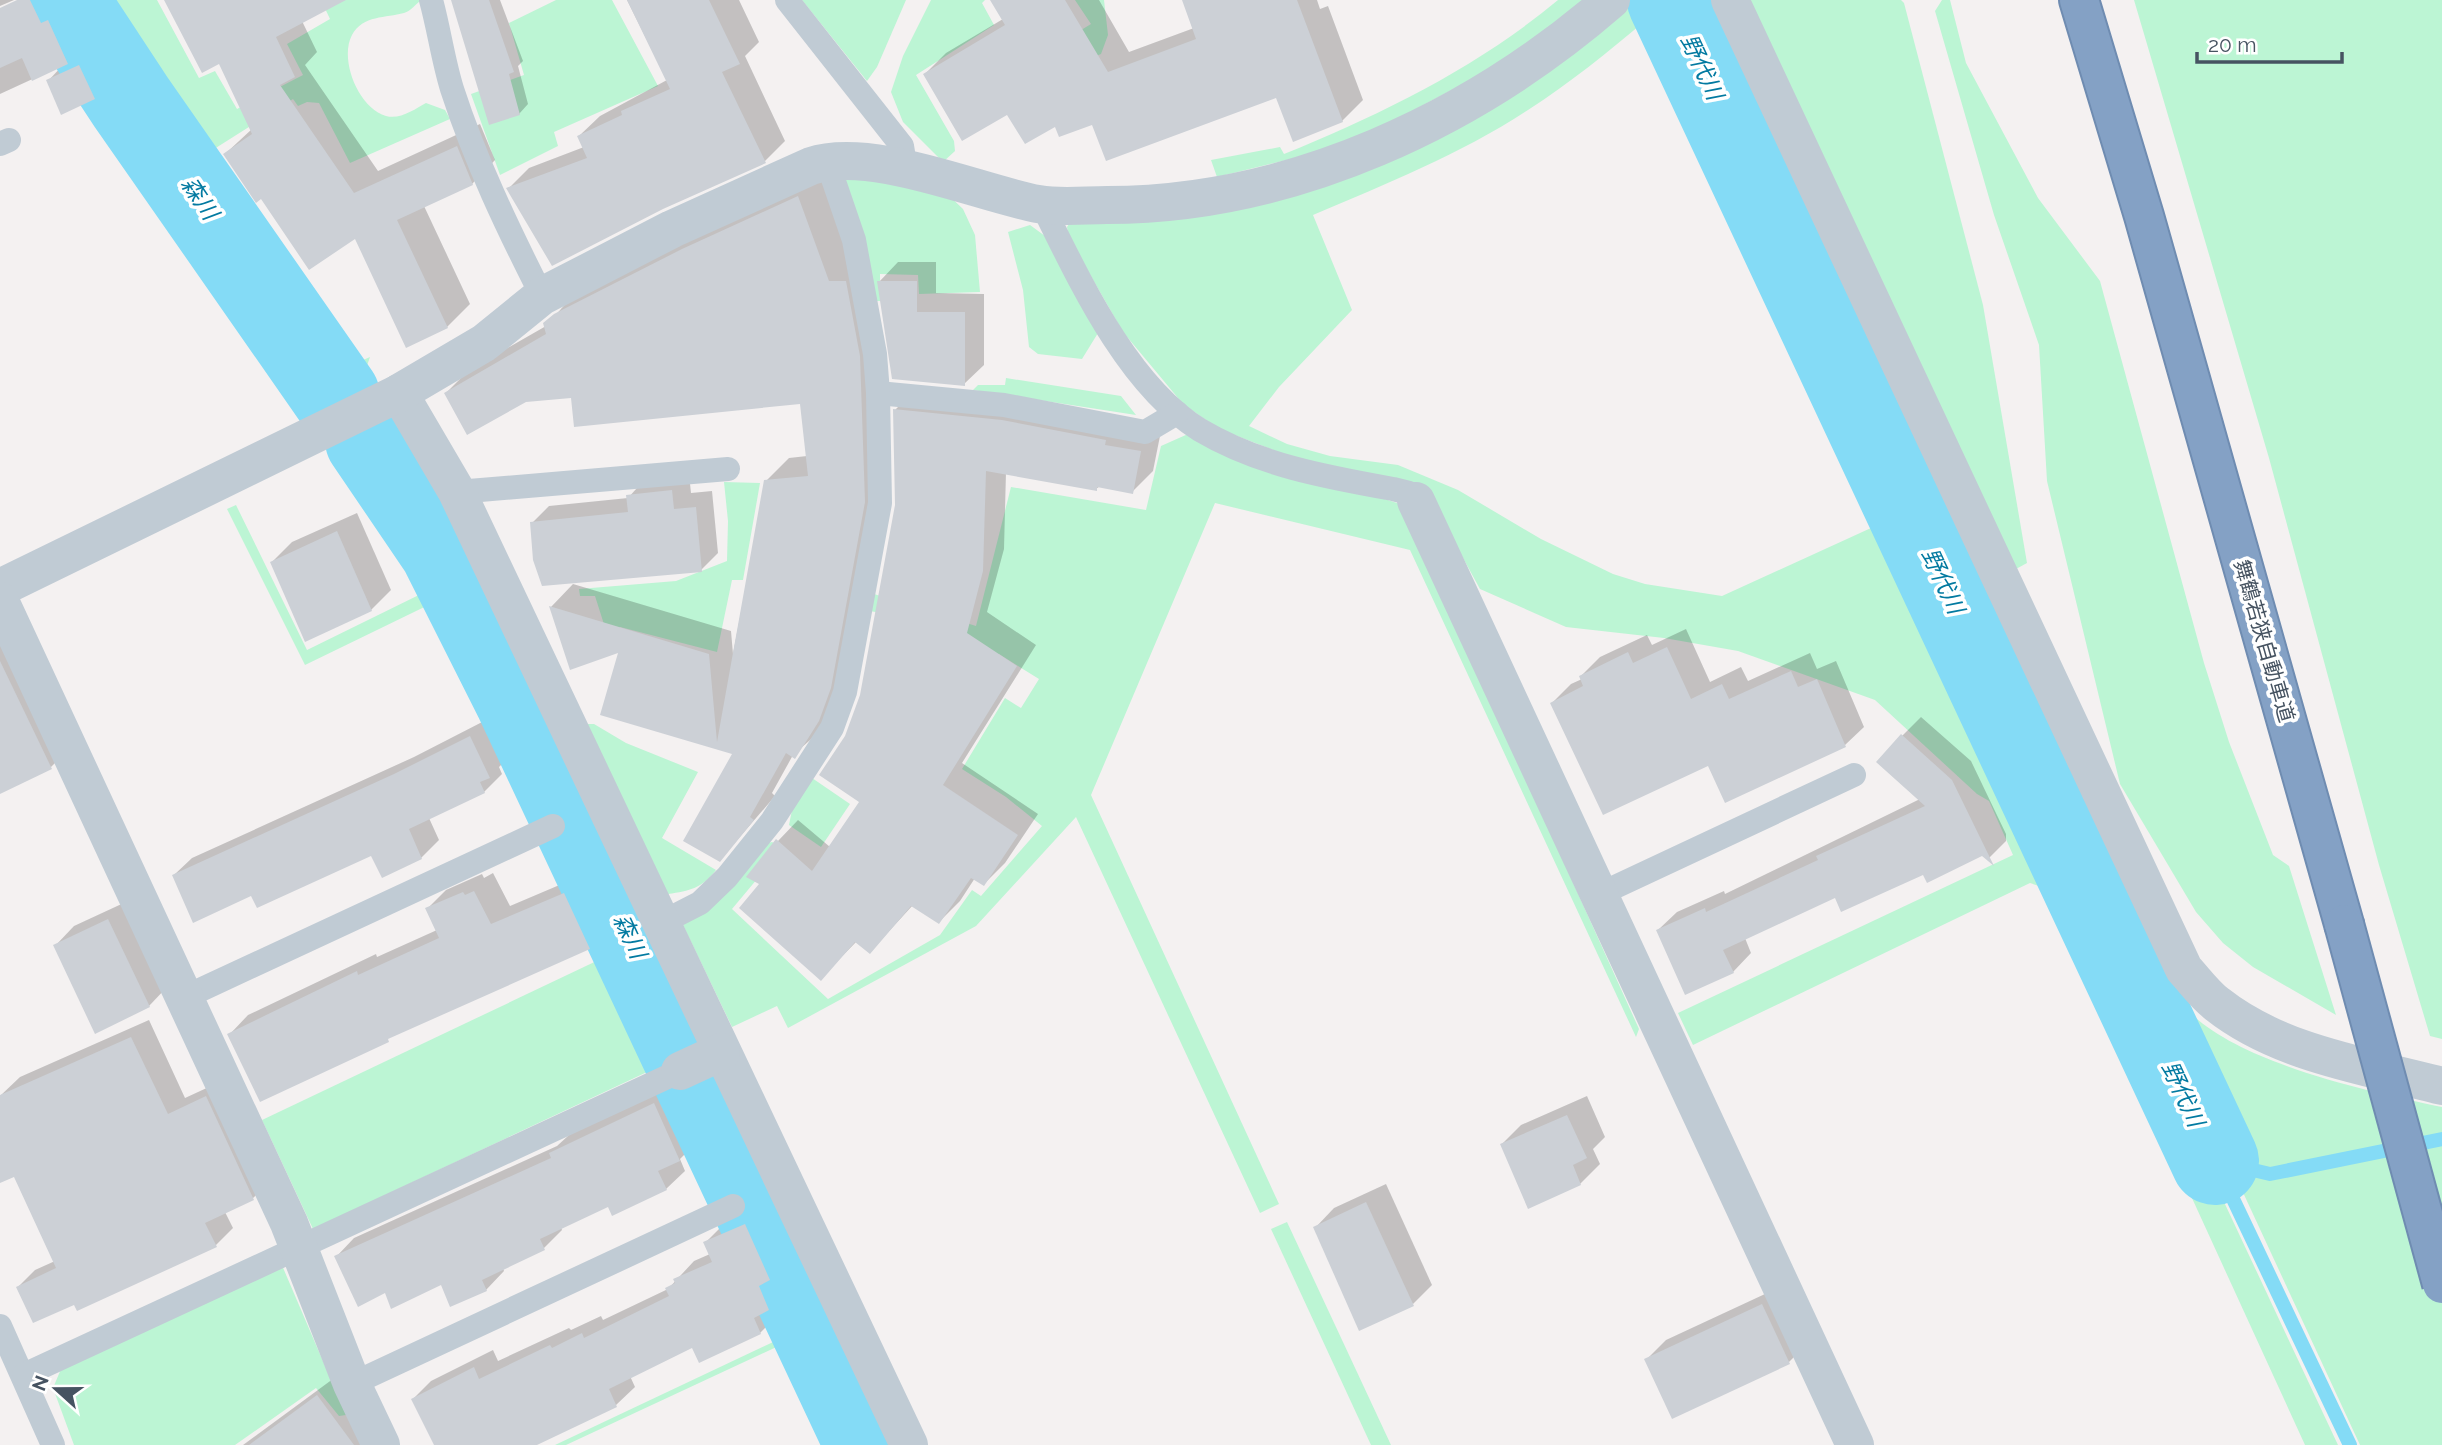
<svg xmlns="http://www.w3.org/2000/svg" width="2442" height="1445" font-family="Raleway,'Noto Sans JP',sans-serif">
	<rect width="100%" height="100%" fill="#f4f1f1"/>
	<!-- green -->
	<g fill="#bcf5d4" fill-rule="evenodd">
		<path d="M78,0H157L199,78L215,71L237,109L303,75L287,44L330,19L321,0H421C416,4 411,11 404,13C386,18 363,15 352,35C339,59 358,108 386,116C400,120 415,109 426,103L445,110L450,119L350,163L319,103L307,102L298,106L293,99L211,151L223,174L354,364L370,357L361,383L345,391Z"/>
		<polygon points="556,0 612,0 658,86 554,132 558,146 500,175 471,94 524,75 509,23"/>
		<polygon points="802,0 906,0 877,67 867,81"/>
		<polygon points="931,0 985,0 982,3 994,25 916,75 954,141 955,151 943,162 903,122 891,92 903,56"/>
		<polygon points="1075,0 1104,0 1108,35 1101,54 1078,63 1068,38 1091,24"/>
		<path d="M1558,0H1591L1540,43L1348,145L1217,177L1211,160L1280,147L1284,154C1380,115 1478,67 1558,0Z"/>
		<polygon points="1684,0 1707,0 2118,878 2117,893 2103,901"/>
		<polygon points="1750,0 1901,0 1904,3 1983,305 2027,563 2016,569"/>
		<polygon points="1942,0 1950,0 1966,63 2038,198 2100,281 2204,663 2229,742 2273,855 2289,866 2336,1015 2253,967 2223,943 2196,912 2120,784 2047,481 2039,345 1994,215 1935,11"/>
		<polygon points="2134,0 2442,0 2442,1039 2430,1036 2379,865 2269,458"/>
		<path d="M1622,7L1638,9L1647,19L1664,8L2338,1445H2305L2051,890L2030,883L1693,1045L1678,1013L2013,855L1989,801L1977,794L1875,700L1738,651L1664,638L1566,627L1480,589L1428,494L1322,469L1219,429L1183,404L1123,332L1069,238L1067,227L1074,217L1214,209ZM1646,20L1719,163L1717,180L1871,528L1722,596L1645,584L1613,574L1541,539L1458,490L1398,465L1330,456L1287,444L1249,426L1279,387L1352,310L1313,215C1386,184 1461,154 1528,110C1570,83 1608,52 1646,20Z"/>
		<polygon points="122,95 326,394 316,398 108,101"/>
		<polygon points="843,170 941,188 963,209 975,235 980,292 919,294 918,275 880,274 880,301 875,301"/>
		<polygon points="1030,225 1045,236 1098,333 1082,359 1038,354 1029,347 1023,290 1008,232"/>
		<polygon points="1006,378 1121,396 1136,415 973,390 978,385 1005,385"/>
		<polygon points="1188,434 1403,505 1639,1029 1636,1037 1410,550 1215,503 1091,795 1279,1204 1260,1213 1076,817 976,926 788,1028 777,1006 732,1027 683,925 765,844 772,842 783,848 732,909 828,999 940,935 972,890 981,896 1042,826 1006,797 962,769 1005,698 1021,708 1039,679 999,654 989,671 897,616 870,611 874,594 976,626 1011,487 1146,510 1161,446"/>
		<polygon points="360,444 436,554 555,798 545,803 447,596 305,665 227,509 236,505 307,650 427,591 394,518 347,450"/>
		<polygon points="724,482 760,483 743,580 732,580 717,652 620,627 615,646 609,640 595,596 580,596 579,589 676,581 727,561 728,521"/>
		<path d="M587,724H594L626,743L698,772L662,838L716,870C702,888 690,891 668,894Z"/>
		<polygon points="812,778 850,804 821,847 789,825 792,810"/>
		<path d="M2137,921C2150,950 2163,981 2183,1005C2230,1062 2371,1092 2442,1107V1445H2360L2121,929Z"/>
		<polygon points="626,947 679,1057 313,1229 262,1120"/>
		<polygon points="1287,1222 1391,1445 1371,1445 1271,1229"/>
		<polygon points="281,1263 346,1415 339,1416 316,1388 235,1445 74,1445 53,1388 61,1369"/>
		<polygon points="805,1327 860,1445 852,1445 800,1336 566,1445 555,1445"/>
	</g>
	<!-- shadow -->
	<g fill="#0003">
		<polygon points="0,0 14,0 0,6"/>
		<polygon points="22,0 56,0 59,6 67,3 85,44 61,69 89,57 104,89 94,98 48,81 63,65 0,94 0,10"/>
		<polygon points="166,0 332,0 302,21 317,52 305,65 378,171 480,124 495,160 472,184 424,206 470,304 447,327 356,236 225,154 252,129 220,62"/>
		<polygon points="453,0 500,0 523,61 518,66 528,104 519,114"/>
		<polygon points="627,0 739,0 759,42 745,56 785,141 765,161 509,188 529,168 584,147 579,136 600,116 667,80"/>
		<polygon points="992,0 1099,0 1129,52 1194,28 1184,0 1317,0 1320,9 1328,6 1363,100 1342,121 1277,95 1093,122 1056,124 1007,112 925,74 946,53 1003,19"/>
		<polygon points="821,174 852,259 887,478 853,664 817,734 793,755 772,793 775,796 720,860 735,753 602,714 620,651 572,667 551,607 573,584 731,631 733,654 766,481 789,458 807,456 802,403 446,393 469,370 546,326 568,301"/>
		<polygon points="898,262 936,262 936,293 984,294 984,365 964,384 879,282"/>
		<polygon points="916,389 1161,431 1153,471 1132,492 1100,486 1096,489 1006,472 1004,549 987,612 1036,645 962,763 1038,814 1005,863 984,884 975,878 960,901 939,922 913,905 870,952 857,941 821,978 762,884 778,841 798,820 830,847 861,802 846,737 861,695 896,506 895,410"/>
		<polygon points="689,474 691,493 712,491 718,553 701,570 532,523 549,506 628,498 645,479"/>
		<polygon points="357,513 391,590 371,610 272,562 292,542"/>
		<polygon points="0,627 75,743 51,767 0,791"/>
		<polygon points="1686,629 1710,682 1741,667 1748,681 1810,653 1817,669 1836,661 1864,727 1845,745 1709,764 1552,703 1571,684 1582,679 1581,676 1600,657 1647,635 1652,645"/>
		<polygon points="1921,717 1971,761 2006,834 2006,841 1988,859 1983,854 1836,895 1745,938 1751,953 1733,972 1658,930 1677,912 1724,891 1725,894 1920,799 1902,736"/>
		<polygon points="488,719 507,759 499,767 502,774 484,792 429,818 439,840 421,858 372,853 252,894 174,875 192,858 414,757"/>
		<polygon points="493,873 510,906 583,875 607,929 589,947 230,1034 248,1015 376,954 377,957 437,930 427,909 446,890 482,874 484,878"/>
		<polygon points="128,901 168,986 149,1006 55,946 74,926"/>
		<polygon points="149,1020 185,1098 224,1080 271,1181 253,1198 225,1212 233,1228 216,1245 75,1302 18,1287 35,1270 55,1261 14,1174 0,1181 0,1096 20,1077"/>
		<polygon points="673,1085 698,1141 680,1159 685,1171 666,1189 609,1205 561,1227 562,1230 544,1248 503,1268 504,1271 486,1290 441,1282 386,1291 336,1257 354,1238 557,1146 569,1135"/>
		<polygon points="1587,1096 1605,1137 1593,1149 1600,1164 1580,1184 1502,1144 1521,1125"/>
		<polygon points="1386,1184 1432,1285 1413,1304 1315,1228 1334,1208"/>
		<polygon points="763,1206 788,1260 778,1270 787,1290 774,1303 779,1314 760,1333 693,1345 630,1376 635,1387 616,1405 521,1445 436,1445 413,1399 431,1381 493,1350 498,1361 569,1328 571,1330 601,1316 603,1320 668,1289 694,1261 710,1254 705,1243 724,1224"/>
		<polygon points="1782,1286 1808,1343 1789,1362 1646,1360 1666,1340"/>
		<polygon points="341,1373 393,1445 243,1445"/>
	</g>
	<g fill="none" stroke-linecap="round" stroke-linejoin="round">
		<!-- stream -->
		<g stroke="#84dbf6" stroke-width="14">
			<polyline points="2215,1161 2350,1445"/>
			<polyline points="2215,1161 2270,1174 2442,1139"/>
		</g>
		<!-- river -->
		<g stroke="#84dbf6" stroke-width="88">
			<polyline points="64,0 131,102 336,396"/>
			<polyline points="1671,0 2215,1161"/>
			<polyline points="369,440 443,549 519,700 869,1445"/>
		</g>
	</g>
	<!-- building -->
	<g fill="#ccd0d6">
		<polygon points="17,0 30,0 41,23 48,20 68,64 32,81 22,58 0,68 0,8"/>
		<polygon points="164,0 346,0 276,37 295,77 280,85 354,193 457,146 473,185 397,220 448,328 406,348 355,239 309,270 261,199 256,203 223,154 252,134 219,64 202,73"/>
		<polygon points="451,0 489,0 514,72 509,74 520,115 489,125"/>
		<polygon points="627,0 709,0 740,64 722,72 766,163 663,209 552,266 506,188 587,158 577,136 622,115 621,111 670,89"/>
		<polygon points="990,0 1065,0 1108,72 1196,39 1182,0 1297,0 1343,122 1293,142 1276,98 1106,161 1092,125 1059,137 1055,127 1025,144 1007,115 962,141 923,74 1005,25"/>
		<polygon points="79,65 95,99 61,115 46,80"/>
		<polygon points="798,196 829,281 846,281 860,356 865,502 831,688 819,721 795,759 786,753 750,817 754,820 720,862 683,841 732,754 600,715 618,653 570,670 549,606 709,654 717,742 764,480 808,476 800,404 574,427 571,398 526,402 467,435 444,393 546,334 543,323 554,314 682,249"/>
		<polygon points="877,281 917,281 917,312 965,312 965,386 892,379"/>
		<polygon points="893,409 1002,420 1106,440 1105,445 1141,451 1133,494 1097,487 1097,491 986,471 983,571 967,633 1017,666 943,785 1018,835 984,886 971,878 939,924 911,906 870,954 855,942 821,981 739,908 759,884 746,877 776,839 812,871 859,802 819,775 845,736 860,695 895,505"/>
		<polygon points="672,490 674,509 696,507 702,572 542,586 533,560 530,522 628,512 626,495"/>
		<polygon points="337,531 372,611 305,642 270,562"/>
		<polygon points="1667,647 1691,699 1722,684 1729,699 1791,671 1798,687 1817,679 1846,747 1725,803 1708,766 1603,815 1550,703 1583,686 1579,676 1628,652 1633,663"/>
		<polygon points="0,661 52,769 0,794"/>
		<polygon points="1901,734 1952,780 1994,866 1982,856 1927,883 1923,875 1841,912 1835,898 1723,950 1734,973 1685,995 1656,930 1705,908 1706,912 1818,860 1816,856 1925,806 1876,762"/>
		<polygon points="470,736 490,778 480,782 485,793 409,829 422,859 382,878 371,856 257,908 251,896 193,923 172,875 394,774"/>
		<polygon points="474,891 491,924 564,893 590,949 388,1039 389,1042 260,1102 227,1034 357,971 358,975 439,938 425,908 463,892 465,895"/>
		<polygon points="108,919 150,1007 95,1034 53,945"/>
		<polygon points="131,1037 168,1114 206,1096 254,1200 205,1223 217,1247 77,1311 74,1305 33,1323 16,1287 56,1268 14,1177 0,1183 0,1095"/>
		<polygon points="654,1103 680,1161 658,1171 667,1190 612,1216 608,1207 540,1239 545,1250 482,1280 487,1291 450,1307 441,1285 391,1309 385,1293 358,1307 334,1256 551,1158 549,1153"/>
		<polygon points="1567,1115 1587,1158 1573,1165 1581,1185 1528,1209 1500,1144"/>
		<polygon points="1366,1202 1414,1306 1359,1331 1313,1227"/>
		<polygon points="745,1224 770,1280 759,1286 769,1310 754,1318 761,1334 699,1363 692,1348 609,1389 617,1407 537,1445 434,1445 411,1399 474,1367 479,1379 550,1345 552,1348 582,1333 584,1338 669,1296 665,1288 675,1283 673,1279 712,1262 703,1242"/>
		<polygon points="1762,1304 1790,1364 1672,1419 1644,1359"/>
		<polygon points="317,1395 354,1445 249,1445"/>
	</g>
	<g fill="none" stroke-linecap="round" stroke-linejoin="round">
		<defs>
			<polyline id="motorway" points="2079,0 2144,216 2344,924"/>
		</defs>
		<!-- motorway casing -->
		<use href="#motorway" stroke="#6f8cb1" stroke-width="42"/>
		<!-- service -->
		<g stroke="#c0cbd4" stroke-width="24">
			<path d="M431,0C439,29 443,60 452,89C475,160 508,229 542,296"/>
			<polyline points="787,0 902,146 906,171"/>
			<polyline points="0,144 9,140"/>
			<path d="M1042,205C1079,279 1127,385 1200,430C1259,465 1326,477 1393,489L1409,493L1416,501"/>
			<polyline points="878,393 1004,405 1145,432 1177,413"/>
			<polyline points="457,492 728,469"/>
			<polyline points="1600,894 1854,775"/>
			<polyline points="661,923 700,903 727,877 772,821 832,728 845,692 880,503 878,393 875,354 854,240 827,161"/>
			<polyline points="183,998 553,826"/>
			<polyline points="0,1326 53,1445"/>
			<polyline points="24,1375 680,1071"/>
			<polyline points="352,1384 733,1206"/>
		</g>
		<!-- minor -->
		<g stroke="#c0cbd4" stroke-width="38">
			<path d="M1730,0L2184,969C2195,981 2205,995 2217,1004C2280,1054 2367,1066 2442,1086"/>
			<polyline points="399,393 457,492 909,1445"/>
			<polyline points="1416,501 1855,1445"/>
			<path d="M0,588L399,393L484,343L542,296L672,229L811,166C872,146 976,192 1038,204C1060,208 1085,205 1107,205C1292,205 1473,120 1611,0"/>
			<polyline points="0,601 289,1223 352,1384 381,1445"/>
			<polyline points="680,1071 721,1052"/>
		</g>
		<!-- motorway -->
		<use href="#motorway" stroke="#84a1c5" stroke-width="38"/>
		<defs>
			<polyline id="motorway-bridge" points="2344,924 2442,1284"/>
		</defs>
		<!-- motorway-bridge casing -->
		<use href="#motorway-bridge" stroke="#6f8cb1" stroke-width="42" stroke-linecap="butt"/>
		<!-- motorway-bridge -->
		<use href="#motorway-bridge" stroke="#84a1c5" stroke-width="38"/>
	</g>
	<g text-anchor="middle" stroke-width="7" stroke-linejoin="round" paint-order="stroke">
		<!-- street labels -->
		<g font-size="21" fill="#465361" stroke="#fff">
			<text transform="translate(2264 641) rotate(74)" y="7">舞鶴若狭自動車道</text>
		</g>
		<!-- water labels -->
		<g font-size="23" font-style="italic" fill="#037aa1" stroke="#fff">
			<text transform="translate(1702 67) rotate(65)" y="8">野代川</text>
			<text transform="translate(200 198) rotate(56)" y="8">森川</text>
			<text transform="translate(1943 581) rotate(65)" y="8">野代川</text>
			<text transform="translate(630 936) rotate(65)" y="8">森川</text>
			<text transform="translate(2183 1094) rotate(65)" y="8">野代川</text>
		</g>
	</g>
	<!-- north arrow -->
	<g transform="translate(56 1389) rotate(291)" stroke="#ffffff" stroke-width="5" paint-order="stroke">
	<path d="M0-5L12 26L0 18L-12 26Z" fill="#465361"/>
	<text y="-10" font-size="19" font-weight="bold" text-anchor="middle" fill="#465361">N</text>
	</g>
	<!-- scale -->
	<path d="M2197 52v10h145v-10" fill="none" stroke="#465361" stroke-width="3.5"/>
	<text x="2208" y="52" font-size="21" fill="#465361" stroke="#ffffff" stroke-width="5" paint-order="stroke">20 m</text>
</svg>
